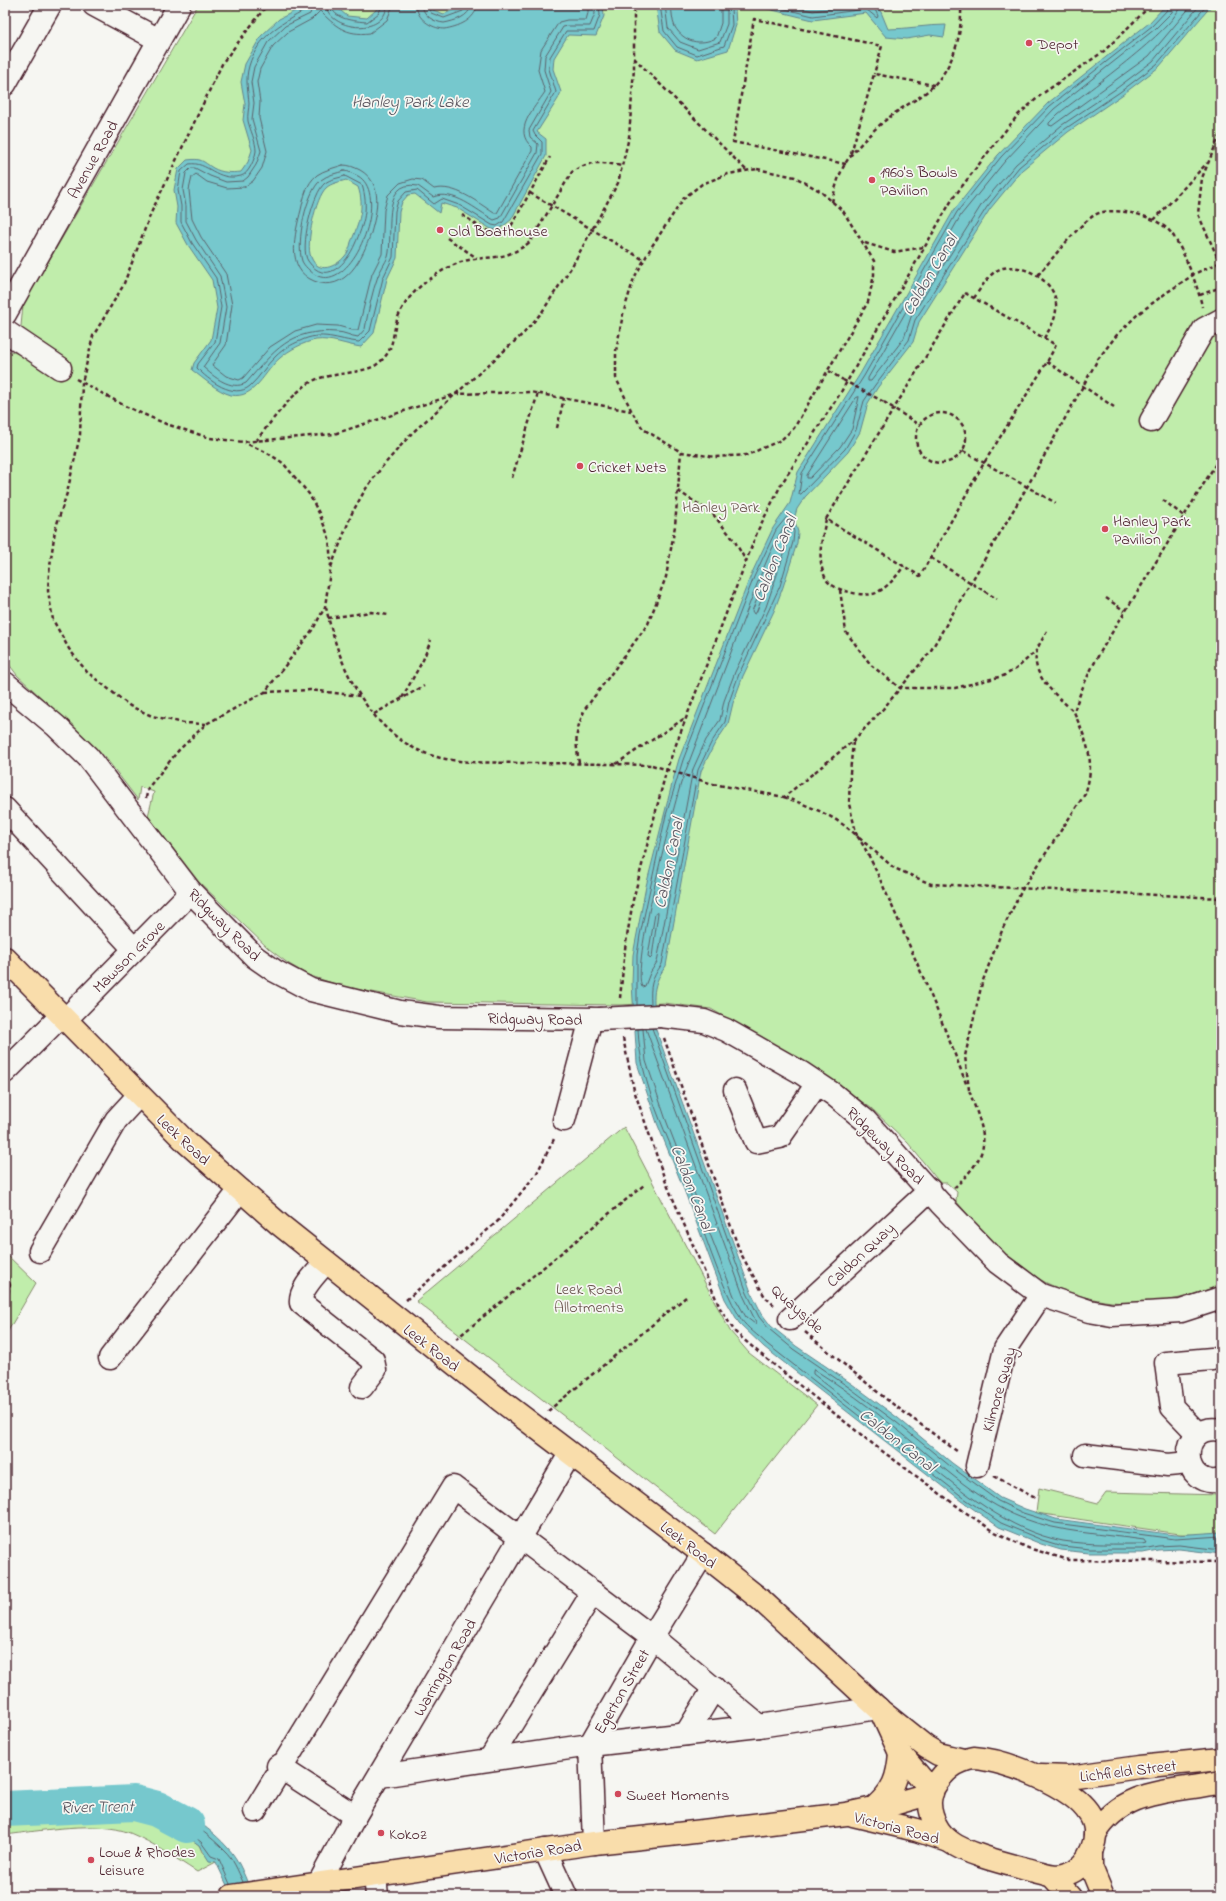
<svg xmlns="http://www.w3.org/2000/svg" width="1226" height="1901" font-family="'Indie Flower',sans-serif">
	<rect width="100%" height="100%" fill="#f6f6f2"/>
	<filter id="ink" filterUnits="userSpaceOnUse"><feTurbulence type="fractalNoise" baseFrequency=".025" numOctaves="2"/><feDisplacementMap in="SourceGraphic" scale="8" xChannelSelector="R" yChannelSelector="G"/><feConvolveMatrix kernelMatrix="1 2 1 2 8 2 1 2 1" color-interpolation-filters="sRGB"/></filter>
	<g filter="url(#ink)">
		<!-- green -->
		<g fill="#c0edab" stroke="#85866b">
			<path d="M198,5H1221V1284C1152,1316 1068,1308 1010,1259C990,1243 973,1220 956,1201L957,1192L947,1183H940L908,1143L871,1108L810,1066L711,1009L664,1003L619,1005L427,1002L344,987L308,975L289,964L269,949L199,882L148,816L154,792L140,787L138,800L105,757L17,675L5,659V352L11,351L23,356L24,334L21,326L23,305Z"/>
			<polygon points="624,1127 730,1331 749,1353 817,1405 715,1534 416,1301"/>
			<polygon points="5,1253 36,1283 5,1336"/>
			<polygon points="1039,1488 1098,1503 1106,1492 1221,1495 1221,1535 1180,1534 1036,1513"/>
			<path d="M57,1812L151,1817L177,1829L199,1845L202,1852L216,1862L197,1872C175,1858 154,1843 130,1833C97,1820 40,1831 5,1835V1815Z"/>
		</g>
		<!-- water -->
		<g fill="#76c8cd" stroke="#64848c" fill-rule="evenodd">
			<path d="M307,5H334L347,16L367,18L376,10L378,5H430L433,10L444,14L464,5H603L604,16L596,36L568,35L554,58L553,69L561,92L558,99L537,132L546,139V156L511,220L498,230L491,229L457,208L441,203L439,213L415,194L408,195L402,202L399,212L397,258L387,279L374,333L361,347C346,345 331,338 316,340C304,342 289,350 280,358C265,370 255,400 231,395C217,391 204,379 192,370L194,363L211,340L217,308L212,280L188,245L176,223L177,207L174,190L178,169L187,160C202,158 202,161 213,168C222,173 231,173 241,172L248,162L252,150L243,120L245,104L241,82L245,64L261,36L279,19ZM346,180L358,187C365,207 359,223 351,242C350,247 348,253 345,256C336,267 318,275 311,257C305,244 316,197 326,188C331,183 340,182 346,180Z"/>
			<path d="M656,5H875L881,12L888,29C907,29 926,25 946,25L944,37L930,35L907,39L886,37L866,13L813,20L756,6L735,9L736,25L728,50L697,59L675,50L660,32Z"/>
			<path d="M1166,5H1212L1159,67L1122,95L1068,132L1022,170L990,209L919,322L913,342L878,387L868,403L860,432L848,452L805,497L797,509L794,519L798,532L797,543L783,587L774,611L743,676L733,703L728,724L714,745L701,771L666,966C649,988 655,1001 655,1027L751,1292L762,1314L771,1326L796,1346L852,1384L898,1418L952,1463L1000,1498L1025,1509L1056,1519L1175,1535L1221,1532V1554L1179,1549L1158,1550L1143,1553H1089L1061,1550L1041,1544L999,1527L962,1501L764,1347L739,1323L725,1299L683,1187L657,1123L637,1063L632,984L633,955L646,886L673,780L679,759L751,575L773,528L790,503L798,472L860,374L954,210L998,155L1048,103L1149,23Z"/>
			<path d="M135,1795C170,1803 203,1820 227,1847C240,1860 246,1880 253,1896H232L216,1862L209,1861L199,1845L177,1829L151,1817Z"/>
		</g>
		<g fill="none" stroke-linecap="round" stroke-linejoin="round">
			<!-- shore -->
			<g stroke="#5c636c" stroke-width="1">
				<path d="M308,5L306,10C280,24 258,36 249,66C245,80 248,90 249,103C249,109 247,115 248,121C250,130 256,141 256,151C255,158 249,174 241,176C216,182 208,161 189,164L181,171L178,190L181,206V222L192,243L216,278L221,307L215,342L198,364L197,368C208,380 234,400 250,386C260,377 266,365 276,356C282,350 292,344 300,341C322,330 337,340 359,342L370,331L383,278L393,257L395,211L398,201L406,192L417,190L434,204L442,199L459,205L492,225L497,226L503,222L542,154V142L535,135L533,131L556,92L549,69L550,57L566,31H594L600,15L599,5"/>
				<path d="M313,5L310,14L285,26L268,42L254,67L251,82L254,103L252,119L261,151L256,165L248,177L243,181L226,182L210,176L195,168H191L186,173L183,190L186,206V221L196,240L220,276L226,307L220,343L203,367C214,377 231,391 246,383C274,351 290,328 337,332C344,332 350,336 358,337L365,329C368,312 372,292 378,276C381,269 385,263 388,257C394,238 379,178 418,186L433,197C454,189 476,210 494,220L500,218L537,153L538,144L530,137L529,130L551,92L544,70L545,56L563,27L568,26H590L595,14L594,5"/>
				<path d="M326,5C328,30 385,38 387,5"/>
				<path d="M331,5C333,20 355,21 367,22L379,13L382,5"/>
				<path d="M393,5L387,20L370,33C346,36 335,26 320,11L312,19L288,32L273,46L260,69L257,82L260,102L259,118L267,151L262,168L253,181L244,187L227,188L207,182L196,174L192,177L189,190L192,219L201,237L226,274L232,305L226,345L212,365L226,376L239,380L243,378L270,347L295,331L316,325L338,326L352,330H358L372,274L382,254L384,210L388,195L400,183L413,179L422,180L434,189C455,184 477,202 494,213H497L532,151V147C512,130 534,109 545,92L538,70L541,50L559,22L567,20H586L588,13V5"/>
				<path d="M416,5C417,19 431,28 444,29C458,27 476,20 477,5"/>
				<path d="M422,5C423,16 434,22 444,23C454,21 470,17 471,5"/>
				<polyline points="427,5 431,13 444,18 463,11 466,5"/>
				<polyline points="660,5 664,31 677,47 697,55 724,46 732,25 731,9 734,5"/>
				<polyline points="665,5 668,28 680,42 698,49 720,42 727,24 727,5"/>
				<path d="M671,5C672,11 672,21 675,27C684,42 700,46 716,38L721,23V5"/>
				<polyline points="769,5 813,16 866,9 877,18 878,16 873,5"/>
				<polyline points="788,5 813,11 860,5"/>
				<polyline points="1169,5 1168,9 1152,26 1050,106 1001,157 957,212 864,376 802,473 799,494 801,494 845,449 856,430 864,401 875,385 909,340 915,320 987,207 1019,167 1065,129 1120,92 1157,64 1207,5"/>
				<polyline points="1174,5 1172,12 1155,29 1054,109 1005,161 961,215 868,378 868,381 871,381 904,338 911,317 982,204 1016,164 1062,125 1117,88 1153,61 1200,5"/>
				<path d="M1180,5C1179,27 1079,97 1058,114L1049,123V125L1052,126L1149,56L1192,5"/>
				<path d="M343,165C349,165 354,167 360,170C384,184 377,211 371,233C363,257 346,294 314,281C285,269 295,233 301,210C304,197 306,184 317,175C324,170 334,168 343,165Z"/>
				<path d="M344,171C349,171 353,174 358,176C392,195 351,298 314,274C310,271 304,266 302,261C296,242 306,192 321,180C327,175 337,173 344,171Z"/>
				<path d="M345,176L362,185C369,207 364,224 355,244C347,263 326,287 308,261C299,249 313,192 325,183C330,179 339,178 345,176Z"/>
				<polygon points="859,397 852,429 840,447 810,478 807,478 807,475 856,398"/>
				<path d="M784,527L788,528V542L766,607L735,672L724,701L720,720L706,740L693,769L657,962L650,973L645,986L642,987C631,966 672,813 681,783L759,579L770,553Z"/>
				<polygon points="772,568 773,571 756,613 754,614 752,611 770,569"/>
				<polygon points="658,913 652,957 650,959 648,956 655,914"/>
				<path d="M637,1005V955L640,935L666,815L683,760L754,577L776,530L790,513L794,532L793,542L780,586L739,674L729,702L725,722L711,743L698,770L662,964C651,980 650,985 651,1004"/>
				<polyline points="652,1028 747,1293 759,1317 769,1329 793,1349 850,1388 896,1422 950,1466 998,1501 1023,1513 1055,1523 1175,1539 1221,1536"/>
				<path d="M638,1029C640,1085 668,1136 688,1187C704,1231 717,1278 741,1319C747,1328 759,1336 767,1344L964,1498L1001,1523L1042,1540L1062,1546L1090,1549H1143L1158,1546L1179,1545L1221,1550"/>
				<polyline points="643,1029 646,1061 666,1120 734,1296 746,1317 755,1324 756,1322 743,1295 646,1029"/>
				<path d="M815,1370C842,1387 869,1406 894,1427C933,1458 975,1500 1022,1518C1061,1533 1103,1534 1144,1540L1146,1543L1142,1544C1116,1544 1089,1545 1063,1541C1008,1531 963,1491 921,1458C885,1430 849,1402 813,1374V1371Z"/>
				<path d="M230,1884L219,1859L211,1856L201,1842L179,1825L153,1814L148,1803C166,1801 211,1836 224,1850C233,1858 238,1871 243,1882"/>
			</g>
			<!-- river -->
			<polyline stroke="#76c8cd" stroke-width="36" points="5,1809 134,1803 157,1809 187,1825"/>
			<defs>
				<g id="minor">
					<polyline points="94,5 159,40"/>
					<polyline points="5,84 50,5"/>
					<polyline points="5,314 179,5"/>
					<polyline points="5,331 60,368"/>
					<polyline points="1151,421 1204,329 1221,320"/>
					<polyline points="5,683 56,726 88,757 191,892 255,957 275,971 311,990 400,1012 439,1017 599,1019"/>
					<polyline points="5,809 134,949"/>
					<polyline points="660,1016 704,1021 726,1030 800,1072 833,1094 866,1121 940,1203 998,1263 1041,1295 1089,1311 1112,1315 1181,1311 1221,1298"/>
					<polyline points="5,1072 58,1019 65,1020 191,892"/>
					<polyline points="735,1090 756,1142 780,1137 817,1084"/>
					<polyline points="564,1120 591,1019"/>
					<polyline points="40,1251 116,1120 139,1095"/>
					<path d="M326,1262C317,1273 299,1289 301,1303L373,1360L375,1370L362,1387"/>
					<polyline points="790,1319 930,1190"/>
					<polyline points="110,1358 240,1190"/>
					<path d="M1221,1430C1176,1421 1180,1491 1221,1480"/>
					<polyline points="1198,1434 1172,1407 1166,1363 1212,1359"/>
					<polyline points="1085,1455 1168,1465 1189,1463"/>
					<polyline points="977,1466 1005,1349 1041,1295"/>
					<polyline points="686,1734 714,1688"/>
					<polyline points="490,1759 593,1592"/>
					<polyline points="278,1766 355,1816"/>
					<polyline points="380,1776 590,1745 759,1726 878,1708"/>
					<polyline points="255,1811 453,1487 652,1637 759,1726"/>
					<polyline points="594,1843 590,1745 652,1637 703,1554"/>
					<polyline points="545,1850 566,1896"/>
					<polyline points="375,1875 377,1896"/>
					<polyline points="319,1883 355,1816 570,1454"/>
				</g>
				<g id="major">
					<path d="M875,1807C894,1790 898,1778 900,1753"/>
					<polyline points="853,1815 916,1830 949,1841"/>
					<polyline points="232,1896 594,1843 669,1835 846,1814 897,1803 932,1793"/>
				</g>
				<g id="highway">
					<polyline points="5,958 186,1142 279,1224 500,1400 703,1554 761,1600 881,1711 926,1747 938,1754 963,1760"/>
					<polyline points="882,1714 900,1753 932,1791"/>
					<path d="M974,1758C1006,1760 1073,1786 1090,1815C1103,1836 1089,1867 1067,1874C1056,1878 1045,1874 1034,1871C1012,1865 967,1855 949,1841C934,1829 924,1805 934,1787C944,1771 955,1761 974,1758Z"/>
					<polyline points="1041,1776 1069,1777 1139,1767 1221,1759"/>
					<path d="M1095,1834C1124,1787 1173,1793 1221,1782"/>
					<polyline points="1091,1852 1091,1867 1103,1896"/>
					<polyline points="1052,1876 1070,1896"/>
				</g>
			</defs>
			<!-- minor casing -->
			<use href="#minor" stroke="#4a1f2b" stroke-width="25"/>
			<!-- major casing -->
			<use href="#major" stroke="#4a1f2b" stroke-width="25"/>
			<!-- highway casing -->
			<use href="#highway" stroke="#4a1f2b" stroke-width="25"/>
			<!-- path -->
			<g stroke="#4a1f2b" stroke-width="2.5" stroke-dasharray="4 3" stroke-linecap="butt">
				<polyline points="634,58 747,171"/>
				<polyline points="851,153 874,74 934,85"/>
				<polyline points="846,164 733,142 754,19 882,46 874,74"/>
				<polygon points="757,169 795,177 820,191 843,211 874,261 874,275 868,302 794,428 781,440 747,455 715,457 681,452 643,429 632,412 616,378 616,351 623,314 634,278 652,246 684,198 702,184 728,174"/>
				<polyline points="530,193 644,260"/>
				<path d="M832,202C836,185 840,168 852,154C863,141 877,126 891,116C905,105 923,97 935,84C955,62 962,34 961,5"/>
				<path d="M462,215C479,225 490,239 510,228L550,157"/>
				<polyline points="1154,220 1207,163"/>
				<polyline points="447,238 477,258"/>
				<polyline points="865,243 894,252 924,247"/>
				<polyline points="1220,263 1198,214 1202,178 1221,132"/>
				<path d="M1038,275C1051,261 1083,218 1099,213C1120,207 1159,216 1172,234C1183,249 1199,288 1202,307"/>
				<polygon points="965,293 1056,345 1047,362 984,463 920,576 826,519"/>
				<polyline points="1200,295 1221,287"/>
				<path d="M974,298C981,288 990,271 1003,268C1024,263 1056,282 1056,304C1057,318 1051,327 1044,338"/>
				<polyline points="1047,362 1114,407"/>
				<polyline points="829,371 843,380"/>
				<polyline points="76,379 127,407 166,424 210,438 243,442 334,434 456,394 530,392 631,411"/>
				<polyline points="884,402 919,425"/>
				<circle cx="941" cy="438" r="25"/>
				<polyline points="557,428 564,398"/>
				<path d="M256,441C270,423 298,384 320,378C334,374 366,372 376,365C395,351 391,339 397,320C401,307 412,293 422,285C433,276 447,267 461,262C475,257 491,259 506,255C515,252 522,248 530,242L572,172C590,160 602,162 622,166"/>
				<polyline points="963,451 1056,503"/>
				<polyline points="512,478 538,393"/>
				<polyline points="678,491 712,513 734,540 746,561"/>
				<polyline points="1163,500 1184,516"/>
				<path d="M826,519C822,539 816,559 826,579C831,590 866,598 876,593C889,586 896,577 904,566"/>
				<polyline points="931,558 997,599"/>
				<polyline points="331,567 352,513 365,490 382,467 412,433 524,333 542,312 572,266 618,183 629,137 634,68 634,5"/>
				<polyline points="840,590 846,632 871,665 900,688 955,688 1003,676 1016,669 1037,650"/>
				<polyline points="1106,598 1125,611"/>
				<path d="M326,607C338,667 372,740 437,757C463,764 493,762 519,763C563,763 608,764 652,765"/>
				<polyline points="328,618 371,612 388,615"/>
				<path d="M1047,631C1044,637 1039,644 1037,650C1029,676 1058,696 1074,712"/>
				<polyline points="265,692 310,690 360,696"/>
				<polyline points="402,698 423,660 431,640"/>
				<polyline points="374,714 424,686"/>
				<polyline points="206,724 184,723 152,716 130,706 87,672 69,649 53,620 48,591 49,573 55,530 67,493 80,435 82,383 93,336 123,286 151,213 223,62 267,5"/>
				<polyline points="853,742 850,773 849,804 857,836 894,868 931,884 1221,898"/>
				<path d="M579,763C575,739 575,732 585,709L648,624L666,577L675,526L681,452"/>
				<polyline points="616,764 685,718"/>
				<polyline points="713,784 784,797 853,741 883,709 930,652 1027,487 1098,359 1116,336 1138,314 1166,293 1196,273 1221,262"/>
				<path d="M784,797C811,807 834,815 856,835C865,844 882,884 888,897C916,960 943,1022 967,1086"/>
				<polyline points="146,798 148,788 178,751 206,724 265,692 313,629 325,607 331,564 329,538 320,515 309,494 283,463 266,452 245,443"/>
				<polyline points="620,998 625,949 633,900 667,768 758,530 782,483 841,392 953,198 993,146 1018,115 1042,94 1104,51 1151,5"/>
				<polyline points="623,1038 634,1090 665,1180 720,1308 735,1332 763,1356 874,1445 965,1512 995,1532 1028,1548 1069,1560 1221,1562"/>
				<polyline points="664,1038 740,1252 765,1297 774,1305"/>
				<path d="M969,1090L965,1056L982,983L1003,928L1023,888L1085,794C1096,761 1087,742 1074,712C1086,670 1112,633 1135,596C1164,549 1193,502 1221,455"/>
				<path d="M954,1188C995,1149 986,1139 969,1090"/>
				<polyline points="5,1269 10,1285 5,1306"/>
				<polyline points="406,1300 498,1221 537,1173 555,1137"/>
				<polyline points="805,1332 886,1399 958,1452"/>
				<polyline points="456,1339 644,1185"/>
				<polyline points="548,1411 686,1297"/>
				<polyline points="994,1476 1037,1499"/>
			</g>
			<!-- minor -->
			<use href="#minor" stroke="#f6f6f2" stroke-width="22"/>
			<!-- major -->
			<use href="#major" stroke="#f9ddab" stroke-width="22"/>
			<!-- highway -->
			<use href="#highway" stroke="#f9ddab" stroke-width="22"/>
			<defs>
				<polyline id="minor-bridge" points="599,1019 660,1016"/>
			</defs>
			<!-- minor-bridge casing -->
			<use href="#minor-bridge" stroke="#4a1f2b" stroke-width="25" stroke-linecap="butt"/>
			<!-- path-bridge -->
			<g stroke="#4a1f2b" stroke-width="2.5" stroke-dasharray="4 3" stroke-linecap="butt">
				<polyline points="843,380 884,402"/>
				<polyline points="652,765 713,784"/>
			</g>
			<!-- minor-bridge -->
			<use href="#minor-bridge" stroke="#f6f6f2" stroke-width="22"/>
		</g>
	</g>
	<!-- markers -->
	<g fill="#d1495b" stroke="#f6f6f2" stroke-width="1.5">
		<circle cx="1029" cy="43" r="4"/>
		<circle cx="872" cy="180" r="4"/>
		<circle cx="440" cy="230" r="4"/>
		<circle cx="580" cy="466" r="4"/>
		<circle cx="1105" cy="529" r="4"/>
		<circle cx="618" cy="1794" r="4"/>
		<circle cx="381" cy="1833" r="4"/>
		<circle cx="91" cy="1860" r="4"/>
	</g>
	<g text-anchor="middle" stroke-width="3.5" stroke-linejoin="round" paint-order="stroke">
		<!-- poi labels -->
		<g font-size="16" fill="#4a1f2b" stroke="#f6f6f2" text-anchor="start">
			<text x="1037" y="49">Depot</text>
			<text x="880" y="177">1960's Bowls<tspan x="880" dy="18">Pavilion</tspan></text>
			<text x="448" y="236">Old Boathouse</text>
			<text x="588" y="472">Cricket Nets</text>
			<text x="1113" y="526">Hanley Park<tspan x="1113" dy="18">Pavilion</tspan></text>
			<text x="626" y="1800">Sweet Moments</text>
			<text x="389" y="1839">Kokoz</text>
			<text x="99" y="1857">Lowe &amp; Rhodes<tspan x="99" dy="18">Leisure</tspan></text>
		</g>
		<!-- street labels -->
		<g font-size="16" fill="#4a1f2b" stroke="#f6f6f2">
			<text transform="translate(92 159) rotate(-61)" y="6">Avenue Road</text>
			<text transform="translate(225 924) rotate(45)" y="6">Ridgway Road</text>
			<text transform="translate(128 956) rotate(-45)" y="6">Mawson Grove</text>
			<text transform="translate(535 1018) rotate(1)" y="6">Ridgway Road</text>
			<text transform="translate(184 1139) rotate(43)" y="6">Leek Road</text>
			<text transform="translate(886 1145) rotate(45)" y="6">Ridgeway Road</text>
			<text transform="translate(860 1254) rotate(-43)" y="6">Caldon Quay</text>
			<text transform="translate(798 1308) rotate(42)" y="6">Quayside</text>
			<text transform="translate(432 1347) rotate(38)" y="6">Leek Road</text>
			<text transform="translate(998 1389) rotate(-74)" y="6">Kilmore Quay</text>
			<text transform="translate(689 1544) rotate(38)" y="6">Leek Road</text>
			<text transform="translate(444 1667) rotate(-60)" y="6">Warrington Road</text>
			<text transform="translate(621 1691) rotate(-60)" y="6">Egerton Street</text>
			<text transform="translate(1128 1770) rotate(-7)" y="6">Lichfield Street</text>
			<text transform="translate(897 1827) rotate(15)" y="6">Victoria Road</text>
			<text transform="translate(538 1851) rotate(-9)" y="6">Victoria Road</text>
		</g>
		<!-- park labels -->
		<g font-size="16" fill="#68524b" stroke="#f6f6f2">
			<text x="721" y="512">Hanley Park</text>
			<text x="589" y="1294">Leek Road<tspan x="589" dy="18">Allotments</tspan></text>
		</g>
		<!-- water labels -->
		<g font-size="17" font-style="italic" fill="#57525c" stroke="#f6f6f2">
			<text x="410" y="107">Hanley Park Lake</text>
			<text transform="translate(929 274) rotate(-59)" y="6">Caldon Canal</text>
			<text transform="translate(774 558) rotate(-68)" y="6">Caldon Canal</text>
			<text transform="translate(668 863) rotate(-78)" y="6">Caldon Canal</text>
			<text transform="translate(693 1188) rotate(69)" y="6">Caldon Canal</text>
			<text transform="translate(898 1440) rotate(38)" y="6">Caldon Canal</text>
			<text transform="translate(97 1806) rotate(-1)" y="6">River Trent</text>
		</g>
	</g>
	<!-- margin -->
	<rect width="1226" height="1901" fill="none" stroke="#f6f6f2" stroke-width="20"/>
	<rect x="10" y="10" width="1206" height="1881" fill="none" stroke="#4a1f2b" stroke-width="1.5" filter="url(#ink)"/>
</svg>
